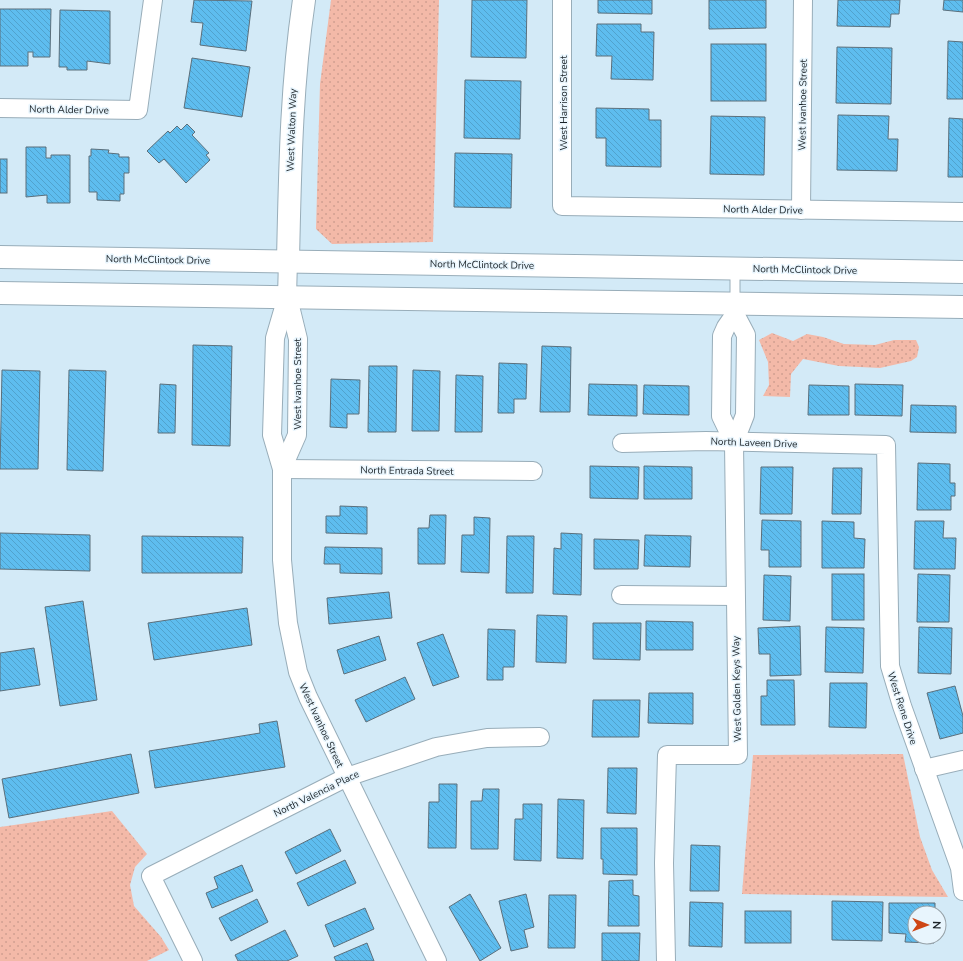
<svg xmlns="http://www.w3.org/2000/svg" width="963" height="961" font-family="'Nunito Sans',sans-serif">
	<defs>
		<pattern id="park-dots" width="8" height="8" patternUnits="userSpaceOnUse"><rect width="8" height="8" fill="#f3b9a8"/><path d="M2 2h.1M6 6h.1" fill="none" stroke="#d09f91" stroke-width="1.8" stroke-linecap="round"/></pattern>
		<pattern id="building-back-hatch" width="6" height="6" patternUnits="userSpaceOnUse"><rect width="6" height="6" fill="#5ebdef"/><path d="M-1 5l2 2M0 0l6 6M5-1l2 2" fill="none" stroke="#51a2cd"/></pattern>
	</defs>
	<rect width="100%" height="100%" fill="#d3eaf7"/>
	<!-- park -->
	<g fill="url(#park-dots)">
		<polygon points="331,0 439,0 433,242 332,244 316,229 320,84"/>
		<polygon points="772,333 793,341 807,334 823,337 844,344 875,345 894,340 916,340 919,347 917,357 911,361 880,368 839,366 803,359 791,374 790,397 763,396 769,385 768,362 759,340"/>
		<polygon points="903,754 920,837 932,870 948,897 742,894 753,755"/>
		<polygon points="112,811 147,854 135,867 130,885 134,906 161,937 169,950 147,961 0,961 0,827"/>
	</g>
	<!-- building -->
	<g fill="url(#building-back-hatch)" stroke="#5b6f7b">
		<polygon points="194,0 252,1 246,51 200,45 203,23 191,22"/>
		<polygon points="472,0 527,0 526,58 471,57"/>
		<polygon points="598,0 652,0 652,14 598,13"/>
		<polygon points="709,0 766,0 766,28 709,29"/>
		<polygon points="838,0 900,0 899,14 891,14 890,27 837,26"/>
		<polygon points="944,0 963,0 963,12 943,10"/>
		<polygon points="0,9 51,9 50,57 33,57 33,52 28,52 28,66 0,66"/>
		<polygon points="60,10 110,11 110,64 87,61 87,70 67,70 67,67 59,67"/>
		<polygon points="597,24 641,24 641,32 654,32 653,80 611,79 612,56 596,56"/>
		<polygon points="948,41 963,42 963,99 947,99"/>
		<rect x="711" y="44" width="55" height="57"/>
		<polygon points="837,47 892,48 891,104 836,103"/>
		<polygon points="192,58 250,67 242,117 184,108"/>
		<polygon points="465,80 521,81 520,139 464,138"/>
		<polygon points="596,108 649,109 649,120 661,120 661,167 606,166 606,138 596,138"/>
		<polygon points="838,115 889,116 888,139 898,139 897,171 837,170"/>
		<polygon points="711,116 765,117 764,175 710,174"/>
		<polygon points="949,118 963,119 963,177 948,177"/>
		<polygon points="187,124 195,132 192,135 209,153 206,155 210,160 186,183 164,159 159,163 147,151 168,131 170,133 177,126 181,130"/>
		<polygon points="26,147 46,147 46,158 51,158 51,155 70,155 70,203 47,203 47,195 26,197"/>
		<polygon points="91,149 109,150 108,153 119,154 119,157 129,157 129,173 124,173 124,194 120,194 120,201 97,200 97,192 89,192 89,156 91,156"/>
		<polygon points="455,153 512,154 511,208 454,207"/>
		<rect x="0" y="159" width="7" height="34"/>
		<polygon points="193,345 232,346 230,446 192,445"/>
		<polygon points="542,346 571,347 570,412 540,412"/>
		<polygon points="499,363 527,364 526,399 514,399 514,413 498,413"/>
		<polygon points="369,366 397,366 396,432 368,432"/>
		<polygon points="2,370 40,371 38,469 0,469"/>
		<polygon points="69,370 106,371 103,471 67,470"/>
		<polygon points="413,370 440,371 439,431 412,431"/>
		<polygon points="456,375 483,376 482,432 455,432"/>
		<polygon points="331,379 360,380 359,414 347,414 347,428 330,427"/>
		<polygon points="160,384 176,385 175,433 158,433"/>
		<polygon points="589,384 637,385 637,416 588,415"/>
		<polygon points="855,384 903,385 902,416 855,415"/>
		<polygon points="644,385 689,386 689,415 643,414"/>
		<polygon points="809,385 849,386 849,415 808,415"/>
		<polygon points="911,405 956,406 956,433 910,432"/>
		<polygon points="918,463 950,464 950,483 955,483 955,496 951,496 951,510 917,510"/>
		<polygon points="590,466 639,467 638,499 590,498"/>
		<polygon points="644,466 692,467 692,499 644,499"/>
		<polygon points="761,467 793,467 792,514 760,514"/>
		<polygon points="833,468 862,468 861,514 832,514"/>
		<polygon points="340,506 367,507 367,534 326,533 326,516 340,516"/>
		<polygon points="430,515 446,515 445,564 418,564 418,528 429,528"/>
		<polygon points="474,517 490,518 489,573 461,572 462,535 474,535"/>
		<polygon points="762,520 801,521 801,567 769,567 769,550 761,550"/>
		<polygon points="822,521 854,522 854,538 865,539 864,568 822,568"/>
		<polygon points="915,521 944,521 943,538 956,538 955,569 914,569"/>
		<polygon points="0,533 90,535 90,571 0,569"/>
		<polygon points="561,533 582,534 581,595 553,594 554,548 561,549"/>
		<polygon points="645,535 691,536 690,567 644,566"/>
		<polygon points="142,536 243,537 242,573 142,573"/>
		<polygon points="507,536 534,536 533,593 506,593"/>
		<polygon points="594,539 639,540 638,569 594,569"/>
		<polygon points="325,547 382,548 382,574 340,573 340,564 324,564"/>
		<rect x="832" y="574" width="32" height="46"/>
		<polygon points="918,574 950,575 949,622 917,622"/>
		<polygon points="764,575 791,576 790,621 763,620"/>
		<polygon points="389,592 392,618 329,624 327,598"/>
		<polygon points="83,601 97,700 60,706 45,607"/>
		<polygon points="247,608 252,645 154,660 148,623"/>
		<polygon points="537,615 567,616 566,663 536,662"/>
		<polygon points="646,621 693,622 693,650 646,650"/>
		<polygon points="593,623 641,623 640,660 593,659"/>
		<polygon points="800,626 801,675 770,676 770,654 759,654 758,628"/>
		<polygon points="826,627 864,628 863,673 825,672"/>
		<polygon points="919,627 952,628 951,674 918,673"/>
		<polygon points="488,629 515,630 514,667 503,667 503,680 487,680"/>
		<polygon points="443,634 459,677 433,686 417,643"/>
		<polygon points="379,636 386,660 344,674 337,650"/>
		<polygon points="34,648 40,685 0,691 0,653"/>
		<polygon points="405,677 415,699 366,722 355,700"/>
		<polygon points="767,680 794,680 795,725 761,725 761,696 767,696"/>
		<polygon points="830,683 867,683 866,728 829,727"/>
		<polygon points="955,686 963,716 963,733 940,739 927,693"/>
		<polygon points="649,693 693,693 693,724 648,723"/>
		<polygon points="593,700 640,700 639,737 592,737"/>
		<polygon points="277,721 285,767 155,788 149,751 260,733 259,724"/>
		<polygon points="131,754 139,793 9,818 2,779"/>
		<polygon points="608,768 637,768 636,814 607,813"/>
		<polygon points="439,784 457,784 456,848 428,848 429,802 439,802"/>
		<polygon points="483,789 499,789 498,849 471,849 471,801 482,801"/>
		<polygon points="558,799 584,800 583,859 557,858"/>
		<polygon points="523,804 542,804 541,861 514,860 515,819 523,819"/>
		<polygon points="601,828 637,828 637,875 603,874 603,859 601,859"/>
		<polygon points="330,829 341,851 296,874 285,852"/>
		<polygon points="691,845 720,846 719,891 690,891"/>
		<polygon points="345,860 356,883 308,906 297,883"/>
		<polygon points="242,865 253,891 212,908 206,893 218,888 214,877"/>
		<polygon points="633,880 633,895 639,896 639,926 608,926 609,881"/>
		<polygon points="470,894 501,948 480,961 449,907"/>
		<polygon points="526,894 534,927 524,930 528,947 511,951 499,901"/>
		<polygon points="549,895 576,895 575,948 548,948"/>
		<polygon points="257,899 268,922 231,941 219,918"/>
		<polygon points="832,901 883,902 882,941 832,940"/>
		<polygon points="690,902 723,903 722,947 689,946"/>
		<polygon points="889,903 935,903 935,913 915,913 915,937 935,937 934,943 905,942 906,934 889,933"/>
		<polygon points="365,908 374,929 334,947 325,925"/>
		<rect x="745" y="911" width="46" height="32"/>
		<polygon points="285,930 298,956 287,961 238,961 235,955"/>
		<polygon points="602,933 640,933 639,961 602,961"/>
		<polygon points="367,943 374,961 336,961 334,957"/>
	</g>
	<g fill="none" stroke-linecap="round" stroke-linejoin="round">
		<defs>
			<polyline id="lane" points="735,267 735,304"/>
			<g id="street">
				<polyline points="562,0 562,206 963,212"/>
				<polyline points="0,108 138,110 153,0"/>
				<polyline points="801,210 803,0"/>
				<polyline points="288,260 287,297 275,338 272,435 282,469 282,560 288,623 298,672 308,697 437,961"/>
				<polyline points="622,443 706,441 886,445 890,666 902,706 960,868 963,891"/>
				<polyline points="734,443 721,416 722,336 726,327 735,314"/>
				<polyline points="282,469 533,471"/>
				<polyline points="282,469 297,435 298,339 288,298"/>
				<polyline points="621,595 735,596"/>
				<polyline points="924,769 963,760"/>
				<polyline points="193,961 151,876 347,777 436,747 487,738 540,737"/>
				<polyline points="666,961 664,863 667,755 738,755 734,443 745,415 746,335 735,314 735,304"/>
			</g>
			<g id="secondary">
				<polyline points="0,257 963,272"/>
				<path d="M288,260C290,173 291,87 304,0"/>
				<polyline points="0,293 963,307"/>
			</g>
		</defs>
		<!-- lane casing -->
		<use href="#lane" stroke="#98adb9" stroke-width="11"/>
		<!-- street casing -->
		<use href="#street" stroke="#98adb9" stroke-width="20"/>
		<!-- secondary casing -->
		<use href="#secondary" stroke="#98adb9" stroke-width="24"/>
		<!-- lane -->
		<use href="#lane" stroke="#fff" stroke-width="9"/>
		<!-- street -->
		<use href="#street" stroke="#fff" stroke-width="18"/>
		<!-- secondary -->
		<use href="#secondary" stroke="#fff" stroke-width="22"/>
	</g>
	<g text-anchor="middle" stroke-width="3" stroke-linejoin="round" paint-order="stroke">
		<!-- street labels -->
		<g font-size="10" fill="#1a2227" stroke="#e8f5fd">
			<text transform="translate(563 103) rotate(-90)" y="4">West Harrison Street</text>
			<text transform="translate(802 105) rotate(-89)" y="4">West Ivanhoe Street</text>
			<text transform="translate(69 109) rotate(1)" y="4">North Alder Drive</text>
			<text transform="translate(291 130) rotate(-88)" y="4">West Walton Way</text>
			<text transform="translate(763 209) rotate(1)" y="4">North Alder Drive</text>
			<text transform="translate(158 259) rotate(1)" y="4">North McClintock Drive</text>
			<text transform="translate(482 264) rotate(1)" y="4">North McClintock Drive</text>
			<text transform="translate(805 269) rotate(1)" y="4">North McClintock Drive</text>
			<text transform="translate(297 384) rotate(-90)" y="4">West Ivanhoe Street</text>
			<text transform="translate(754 442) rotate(2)" y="4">North Laveen Drive</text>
			<text transform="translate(407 470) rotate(1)" y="4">North Entrada Street</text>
			<text transform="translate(736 689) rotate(-91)" y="4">West Golden Keys Way</text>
			<text transform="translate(903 708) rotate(72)" y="4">West Rene Drive</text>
			<text transform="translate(322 725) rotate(65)" y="4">West Ivanhoe Street</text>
			<text transform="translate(316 793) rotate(-26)" y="4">North Valencia Place</text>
		</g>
	</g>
	<!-- north arrow -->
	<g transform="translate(927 925) rotate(91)"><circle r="19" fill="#e8f5fd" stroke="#96a1a7"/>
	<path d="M0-3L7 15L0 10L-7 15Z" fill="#ce4615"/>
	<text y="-6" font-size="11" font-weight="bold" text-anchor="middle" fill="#1a2227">N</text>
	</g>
</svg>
